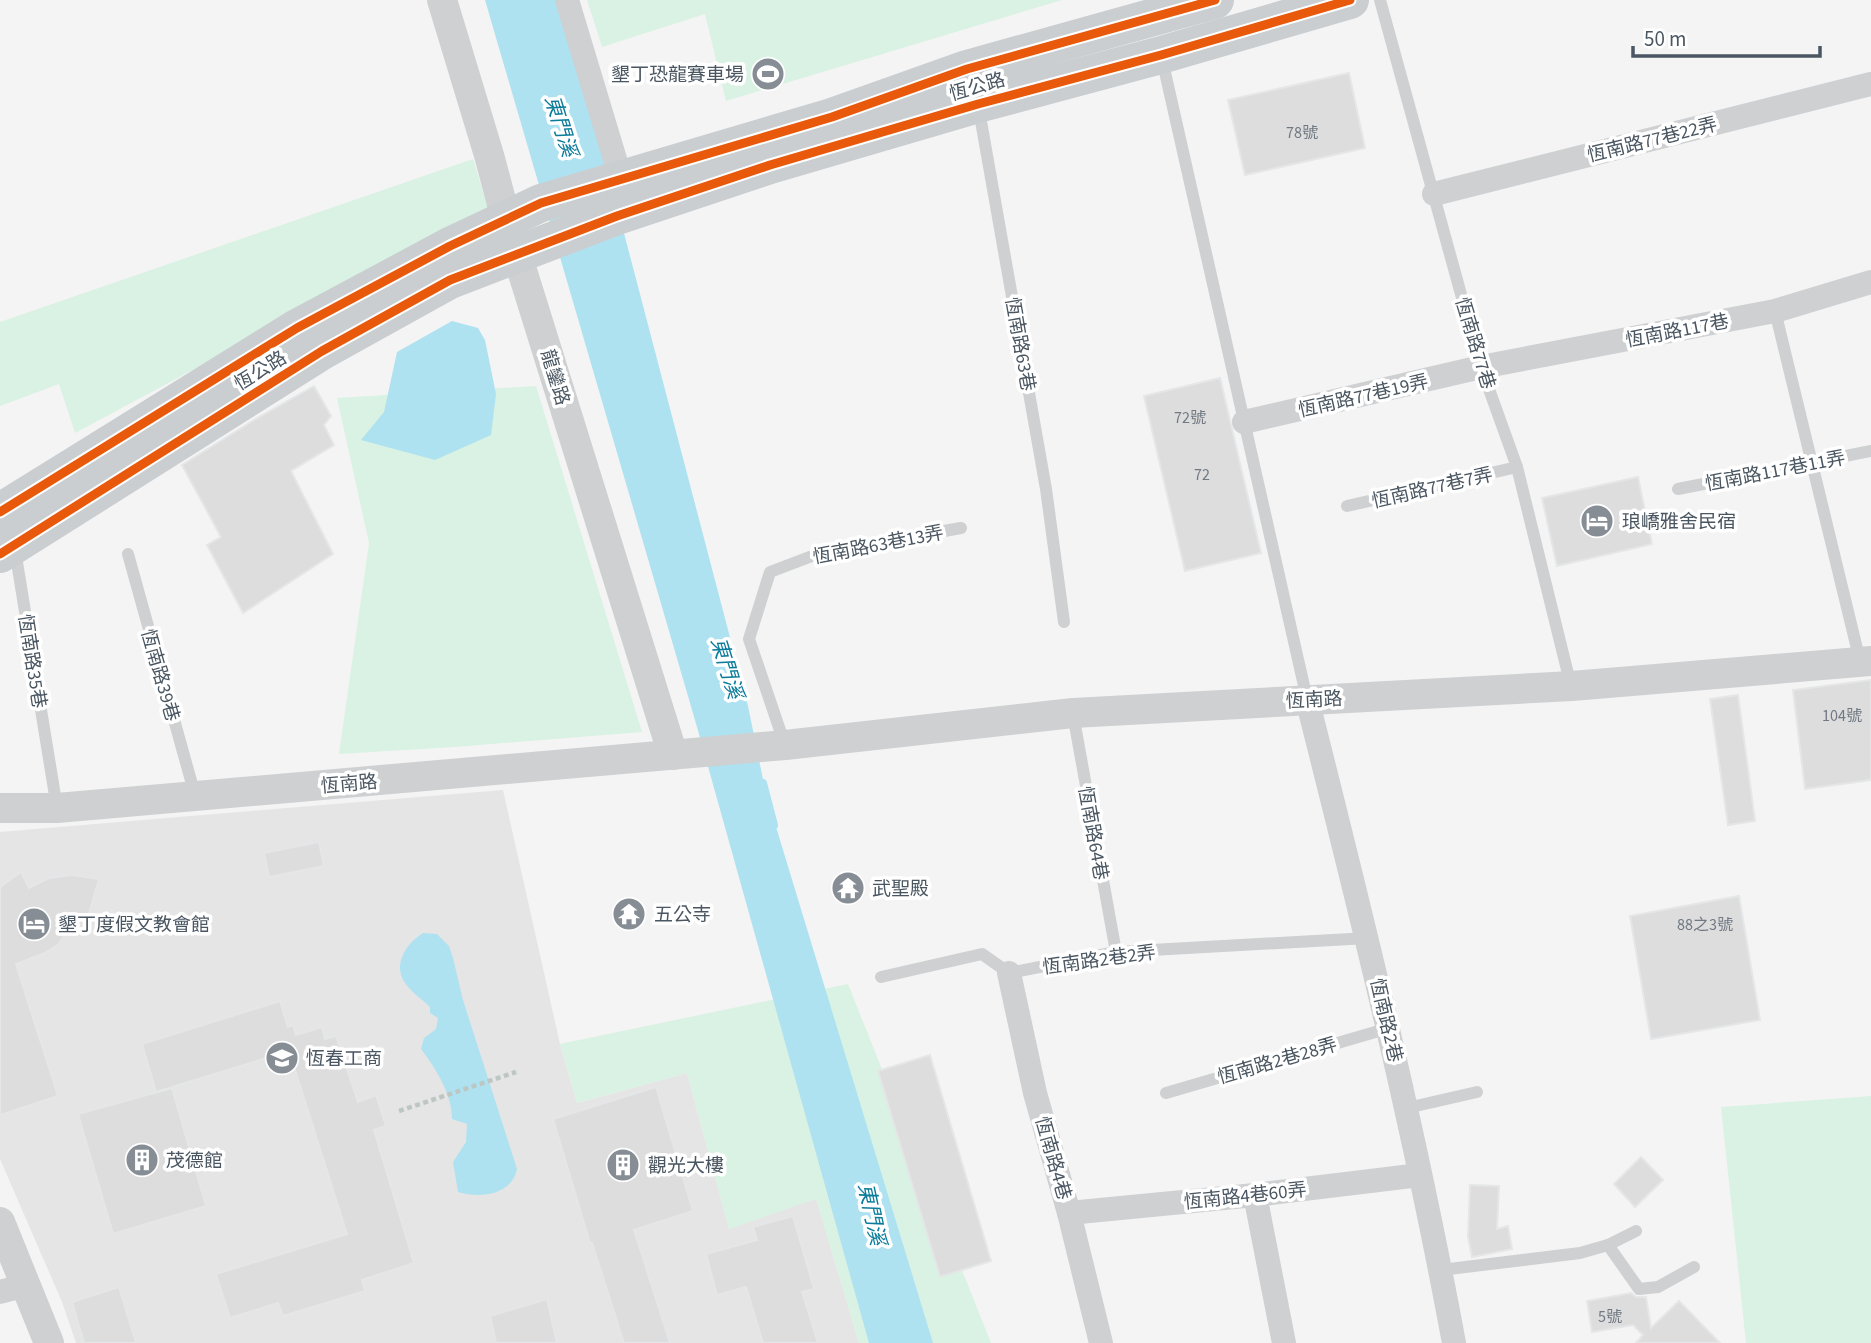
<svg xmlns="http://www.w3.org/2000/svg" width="1871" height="1343" font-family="'Source Sans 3','Noto Sans TC',sans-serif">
	<rect width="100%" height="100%" fill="#f4f4f4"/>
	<!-- education -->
	<polygon fill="#e6e5e6" points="503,790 560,1044 577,1103 687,1073 729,1228 816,1198 859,1343 76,1343 62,1302 0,1159 0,832"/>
	<!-- green -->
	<g fill="#d9f2e3">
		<polygon points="587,0 1062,0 726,101 705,14 602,47"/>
		<polygon points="473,159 489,211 75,433 59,384 0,406 0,322"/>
		<polygon points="536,386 642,732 454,747 339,754 369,543 337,398"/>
		<polygon points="848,984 991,1343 859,1343 816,1199 729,1229 687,1073 577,1103 560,1044"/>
		<polygon points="1871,1096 1871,1343 1746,1343 1721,1107"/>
	</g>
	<!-- water -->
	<g fill="#aee2f0">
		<polygon points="485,0 557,0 598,134 748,706 766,794 933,1343 869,1343 697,727"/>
		<polygon points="452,321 478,328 485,340 496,394 491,435 435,460 361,440 384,412 397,352"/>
		<path d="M423,933L437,934L449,946L453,958L463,1000L517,1169C512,1195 480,1199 458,1192L453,1162L466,1142L467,1124L452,1119C452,1094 436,1069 421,1049L424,1038L436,1029L438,1018L430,1013V1007C423,1000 415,995 409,988C390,968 404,945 423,933Z"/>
	</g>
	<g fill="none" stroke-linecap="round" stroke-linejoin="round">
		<!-- stream -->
		<polyline stroke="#aee2f0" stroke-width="8" points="763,783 774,825"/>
	</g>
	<!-- building -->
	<g fill="#ddddde" stroke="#e5e6e7" stroke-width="2">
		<polygon points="1349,73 1365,148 1245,175 1228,100"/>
		<polygon points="1220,378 1261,553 1185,571 1144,396"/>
		<polygon points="314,386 331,416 324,425 334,445 291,471 333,554 243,613 207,545 221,537 182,465 254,420"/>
		<polygon points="1638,477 1652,544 1557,566 1542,498"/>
		<polygon points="1871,680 1871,780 1805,789 1793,690"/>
		<polygon points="1738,695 1755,821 1728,825 1710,699"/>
		<polygon points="319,842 324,866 269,877 264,853"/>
		<polygon points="21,872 29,888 49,878 72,875 99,879 88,917 69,916 67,931 59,944 45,953 16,964 58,1096 0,1115 0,887"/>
		<polygon points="1739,896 1760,1020 1651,1039 1630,916"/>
		<polygon points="280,1001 288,1027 293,1025 296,1035 322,1027 325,1039 336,1036 358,1102 376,1095 386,1126 374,1130 414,1263 362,1280 365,1291 283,1316 278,1303 230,1318 216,1274 347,1234 289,1051 156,1092 142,1044"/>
		<polygon points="930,1055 991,1261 940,1277 878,1071"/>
		<polygon points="656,1087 693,1211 634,1230 670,1343 624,1343 592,1243 590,1243 553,1119"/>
		<polygon points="172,1088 206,1206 113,1234 78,1114"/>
		<polygon points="1641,1157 1663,1180 1635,1207 1614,1184"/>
		<polygon points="1470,1185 1499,1186 1497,1229 1508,1226 1512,1249 1472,1257 1468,1237"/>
		<polygon points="793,1216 814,1289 802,1292 818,1343 763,1343 746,1287 717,1295 706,1254 757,1240 753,1227"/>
		<polygon points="119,1287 136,1343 84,1343 72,1302"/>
		<polygon points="1631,1293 1636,1297 1646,1297 1651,1328 1679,1301 1720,1343 1636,1343 1643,1335 1633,1325 1592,1332 1587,1301"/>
		<polygon points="547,1299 557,1343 496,1343 490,1316"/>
	</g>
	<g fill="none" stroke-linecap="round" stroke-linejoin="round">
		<!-- path -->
		<polyline stroke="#bcc7c4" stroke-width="4.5" stroke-dasharray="5 3.5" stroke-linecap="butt" points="399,1111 516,1072"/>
		<!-- service -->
		<g stroke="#ced0d2" stroke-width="12">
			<polyline points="1380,0 1481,367 1517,467 1571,686"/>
			<polyline points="1162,59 1307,699"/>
			<polyline points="979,110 1046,489 1064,622"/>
			<polyline points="1775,311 1860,661"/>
			<polyline points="1678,489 1871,451"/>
			<polyline points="1347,506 1517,467"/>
			<polyline points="15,550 57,808"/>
			<polyline points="128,554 195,795"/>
			<polyline points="1073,714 1116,952"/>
			<polyline points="785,745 749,639 770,572 820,553 961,528"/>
			<polyline points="881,977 982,954 1009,973 1116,952 1368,938"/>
			<polyline points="1166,1093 1389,1028"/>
			<polyline points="1407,1108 1477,1092"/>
			<polyline points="1608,1245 1639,1289 1658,1287 1694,1267"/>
			<polyline points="1441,1270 1580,1253 1608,1245 1636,1231"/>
		</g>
		<!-- minor -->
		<g stroke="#ced0d2" stroke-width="24">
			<polyline points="567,0 621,179"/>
			<polyline points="1434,194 1871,84"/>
			<polyline points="1244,422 1481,367 1775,311 1871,282"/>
			<path d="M1307,699C1361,913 1414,1126 1454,1343"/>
			<polyline points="1009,973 1035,1093 1069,1213 1101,1343"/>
			<polyline points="1255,1195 1284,1343"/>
			<polyline points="1069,1213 1255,1195 1420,1175"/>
			<polyline points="0,1292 27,1285"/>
		</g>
		<!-- tertiary -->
		<g stroke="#ced0d2" stroke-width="30">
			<polyline points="442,0 489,155 506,219 673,755"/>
			<polyline points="0,808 57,808 785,745 1073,713 1572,686 1871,661"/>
			<polyline points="0,1222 49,1343"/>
		</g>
		<!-- primary -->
		<g stroke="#caced1" stroke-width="38">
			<polyline points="0,512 297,328 450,246 541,203 832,117 967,69 1215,0"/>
			<polyline points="0,554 322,351 450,280 617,216 770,165 978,104 1161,55 1350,0"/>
		</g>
		<defs>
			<g id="cycleway">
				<polyline points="0,512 297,328 450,246 541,203 832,117 967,69 1215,0"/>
				<polyline points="0,554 322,351 450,280 617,216 770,165 978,104 1161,55 1350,0"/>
			</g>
		</defs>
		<!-- cycleway casing -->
		<use href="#cycleway" stroke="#fff" stroke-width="13"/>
		<!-- cycleway -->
		<use href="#cycleway" stroke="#e8590c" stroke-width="9"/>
	</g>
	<!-- icons -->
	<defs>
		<symbol id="stadium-disc" viewBox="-11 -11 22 22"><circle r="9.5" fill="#868d94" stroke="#fff"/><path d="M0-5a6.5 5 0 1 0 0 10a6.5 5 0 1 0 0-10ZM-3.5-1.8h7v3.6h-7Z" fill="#fff"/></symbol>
		<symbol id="hotel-disc" viewBox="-11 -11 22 22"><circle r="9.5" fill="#868d94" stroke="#fff"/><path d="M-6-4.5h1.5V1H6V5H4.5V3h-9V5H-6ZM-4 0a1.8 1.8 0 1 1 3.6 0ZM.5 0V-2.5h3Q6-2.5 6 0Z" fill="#fff"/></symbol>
		<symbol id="temple-disc" viewBox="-11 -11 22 22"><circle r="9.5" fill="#868d94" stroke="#fff"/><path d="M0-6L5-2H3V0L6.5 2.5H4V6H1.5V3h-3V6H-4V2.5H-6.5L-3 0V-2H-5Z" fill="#fff"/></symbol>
		<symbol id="school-disc" viewBox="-11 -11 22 22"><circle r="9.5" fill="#868d94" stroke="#fff"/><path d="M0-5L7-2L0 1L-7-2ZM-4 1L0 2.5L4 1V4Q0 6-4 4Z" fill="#fff"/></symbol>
		<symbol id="building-disc" viewBox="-11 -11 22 22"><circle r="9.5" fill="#868d94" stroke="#fff"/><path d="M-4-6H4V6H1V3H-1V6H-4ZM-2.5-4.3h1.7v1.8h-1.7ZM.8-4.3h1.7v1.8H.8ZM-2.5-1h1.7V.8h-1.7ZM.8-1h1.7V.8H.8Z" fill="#fff"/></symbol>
	</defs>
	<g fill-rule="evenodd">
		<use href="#stadium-disc" x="749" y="55" width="38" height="38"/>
		<use href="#hotel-disc" x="1578" y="502" width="38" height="38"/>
		<use href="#temple-disc" x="829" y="869" width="38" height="38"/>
		<use href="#temple-disc" x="610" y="895" width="38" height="38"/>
		<use href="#hotel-disc" x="15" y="905" width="38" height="38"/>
		<use href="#school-disc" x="263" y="1039" width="38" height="38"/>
		<use href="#building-disc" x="123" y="1141" width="38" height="38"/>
		<use href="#building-disc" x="604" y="1146" width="38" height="38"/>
	</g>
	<g text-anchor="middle" stroke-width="7" stroke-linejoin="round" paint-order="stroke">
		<!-- number labels -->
		<g font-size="16" fill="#707881">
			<text x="1302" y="138">78號</text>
			<text x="1190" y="423">72號</text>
			<text x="1202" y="480">72</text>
			<text x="1842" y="721">104號</text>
			<text x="1705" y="930">88之3號</text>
			<text x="1610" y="1322">5號</text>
		</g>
		<!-- poi labels -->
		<g font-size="19" fill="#4a5661" stroke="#fff" text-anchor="start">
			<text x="744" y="81" text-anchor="end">墾丁恐龍賽車場</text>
			<text x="1622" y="528">琅嶠雅舍民宿</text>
			<text x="872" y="895">武聖殿</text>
			<text x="654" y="921">五公寺</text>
			<text x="58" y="931">墾丁度假文教會館</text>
			<text x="306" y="1065">恆春工商</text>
			<text x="166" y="1167">茂德館</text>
			<text x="648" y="1172">觀光大樓</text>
		</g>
		<!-- street labels -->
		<g font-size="19" fill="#4a5661" stroke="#fff">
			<text transform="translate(977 86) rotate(-16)" y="7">恆公路</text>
			<text transform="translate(1652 139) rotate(-14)" y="7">恆南路77巷22弄</text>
			<text transform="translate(1677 330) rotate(-11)" y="7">恆南路117巷</text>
			<text transform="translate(1476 343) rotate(73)" y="7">恆南路77巷</text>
			<text transform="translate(1021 344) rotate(80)" y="7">恆南路63巷</text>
			<text transform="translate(260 370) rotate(-32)" y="7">恆公路</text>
			<text transform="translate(556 377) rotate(73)" y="7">龍鑾路</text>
			<text transform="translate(1363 395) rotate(-13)" y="7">恆南路77巷19弄</text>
			<text transform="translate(1775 470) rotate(-11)" y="7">恆南路117巷11弄</text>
			<text transform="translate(1432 487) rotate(-13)" y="7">恆南路77巷7弄</text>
			<text transform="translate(878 544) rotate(-11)" y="7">恆南路63巷13弄</text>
			<text transform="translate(33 661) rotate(81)" y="7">恆南路35巷</text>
			<text transform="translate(161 675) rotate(74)" y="7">恆南路39巷</text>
			<text transform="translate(1314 699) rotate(-3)" y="7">恆南路</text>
			<text transform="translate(349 783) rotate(-5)" y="7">恆南路</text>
			<text transform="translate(1094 833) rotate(80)" y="7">恆南路64巷</text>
			<text transform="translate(1099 959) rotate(-8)" y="7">恆南路2巷2弄</text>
			<text transform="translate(1387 1020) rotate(77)" y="7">恆南路2巷</text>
			<text transform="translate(1277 1060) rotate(-16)" y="7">恆南路2巷28弄</text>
			<text transform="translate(1054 1158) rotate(74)" y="7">恆南路4巷</text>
			<text transform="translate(1245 1195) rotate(-6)" y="7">恆南路4巷60弄</text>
		</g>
		<!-- water labels -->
		<g font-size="21" font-style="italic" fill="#0c7c9b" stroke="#fff">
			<text transform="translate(561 126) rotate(73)" y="7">東門溪</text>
			<text transform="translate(727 668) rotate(73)" y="7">東門溪</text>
			<text transform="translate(872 1214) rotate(78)" y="7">東門溪</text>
		</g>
	</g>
	<!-- scale -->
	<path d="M1633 46v10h187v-10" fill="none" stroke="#4a5661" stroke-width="3.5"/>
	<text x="1644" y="46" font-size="21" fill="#4a5661" stroke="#ffffff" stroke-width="5" paint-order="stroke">50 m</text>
</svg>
